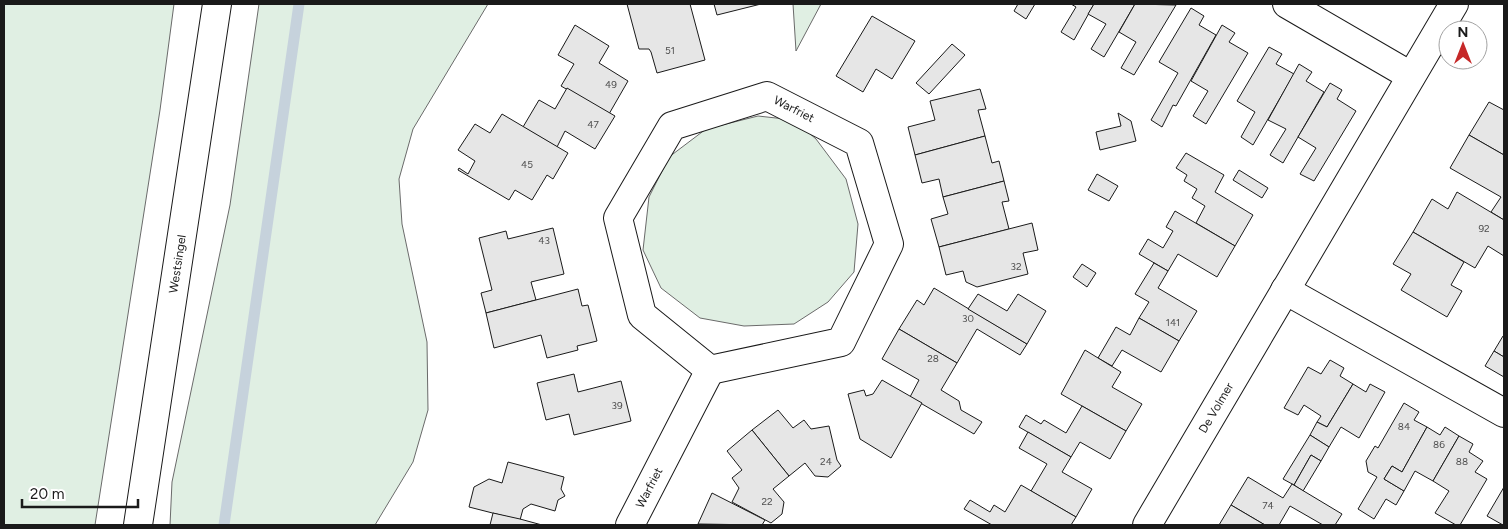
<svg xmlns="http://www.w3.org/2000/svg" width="1508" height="529" font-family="Figtree,sans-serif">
	<rect width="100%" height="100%" fill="#fff"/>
	<!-- green -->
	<g fill="#e0efe3" stroke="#6a6a6a">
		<polygon points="4,4 174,4 160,110 95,525 4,525"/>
		<polygon points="259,4 488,4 413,129 399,179 402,224 427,342 428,410 413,462 375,525 170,525 172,482 230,205"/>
		<polygon points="793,4 821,4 796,51"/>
		<polygon points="758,116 794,120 816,139 846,179 858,224 854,272 828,302 794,324 744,326 700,318 661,288 643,250 649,197 669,157 706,129"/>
	</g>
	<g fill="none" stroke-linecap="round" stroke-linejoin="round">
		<!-- stream -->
		<polyline stroke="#c6d2dc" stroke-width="11" points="224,525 299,4"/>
	</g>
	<!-- building -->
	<g fill="#e6e6e6" stroke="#1a1a1a">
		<polygon points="627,4 690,4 705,60 657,73 651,52 649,49 639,49"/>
		<polygon points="714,4 761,4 717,15"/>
		<polygon points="1018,4 1035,4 1026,19 1014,11"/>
		<polygon points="1071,4 1094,4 1074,40 1061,32 1076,7"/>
		<polygon points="1094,4 1135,4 1104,57 1091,49 1106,24 1088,14"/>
		<polygon points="1135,4 1176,5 1134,75 1121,68 1136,42 1119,32"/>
		<polygon points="1191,8 1204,16 1199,25 1216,35 1176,106 1173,105 1162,127 1151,120 1178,73 1159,62"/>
		<polygon points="872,16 915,41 892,79 876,69 863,92 836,76"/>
		<polygon points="575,25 609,46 599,63 628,81 609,114 561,86 574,64 558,55"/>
		<polygon points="1222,25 1235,33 1229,42 1248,53 1206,124 1193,116 1208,91 1191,81"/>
		<polygon points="952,44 965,55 929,94 916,83"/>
		<polygon points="1269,47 1282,54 1276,64 1294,74 1253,145 1241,137 1255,112 1237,101"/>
		<polygon points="1299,64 1312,72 1306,81 1324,92 1283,163 1270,155 1286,129 1268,120"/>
		<polygon points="1330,83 1342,90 1337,99 1356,111 1314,181 1300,174 1316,148 1298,137"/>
		<polygon points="567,88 615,116 595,149 565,131 557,147 523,127 539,100 555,109"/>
		<polygon points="980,89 986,109 978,110 985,136 915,155 908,127 935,120 930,101"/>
		<polygon points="1489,102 1504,110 1504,155 1469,135"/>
		<polygon points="1118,113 1131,121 1136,141 1100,150 1096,132 1121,126"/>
		<polygon points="502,114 568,153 553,179 547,175 532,200 515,190 509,200 458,170 459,168 468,174 475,161 458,150 475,124 490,133"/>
		<polygon points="1469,135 1504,155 1504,220 1491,212 1501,197 1450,168"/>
		<polygon points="985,136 992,163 999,161 1004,181 943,197 939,179 922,183 915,155"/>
		<polygon points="1186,153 1224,175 1215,192 1253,215 1235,246 1196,223 1205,206 1192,198 1197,189 1184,181 1187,175 1176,168"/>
		<polygon points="1239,170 1268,188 1262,198 1233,180"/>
		<polygon points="1097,174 1118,186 1109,201 1088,190"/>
		<polygon points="1004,181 1009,201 1002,202 1009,229 939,247 931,219 948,214 943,197"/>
		<polygon points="1457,192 1504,220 1504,256 1488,246 1475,268 1413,232 1432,199 1448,209"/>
		<polygon points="1175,211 1235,246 1217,277 1178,254 1168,271 1139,254 1148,239 1163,248 1173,231 1166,227"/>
		<polygon points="1032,223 1038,250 1023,253 1028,274 977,287 966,282 963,271 946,275 939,247"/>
		<polygon points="553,228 564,274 531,282 536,300 486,313 481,293 492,290 479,238 506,231 508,239"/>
		<polygon points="1413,232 1464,262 1451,285 1462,291 1447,317 1401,290 1411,274 1393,264"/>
		<polygon points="1154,263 1168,271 1158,288 1197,311 1179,341 1139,318 1149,302 1135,294"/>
		<polygon points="1082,264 1096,273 1087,287 1073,277"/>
		<polygon points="934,288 1027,344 1020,355 977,329 957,363 899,329 917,300 924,305"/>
		<polygon points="578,289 582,306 588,305 597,341 577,346 578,350 547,358 541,335 494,348 486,313"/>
		<polygon points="978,294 1007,311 1018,294 1046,311 1027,344 968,309"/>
		<polygon points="1139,318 1179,341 1161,372 1122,350 1112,366 1098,358 1116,327 1130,335"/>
		<polygon points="899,329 957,363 941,390 959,401 961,410 982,422 974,434 910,397 919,380 882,359"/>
		<polygon points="1503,336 1504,337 1504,357 1494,351"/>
		<polygon points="1085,350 1121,372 1112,387 1142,404 1126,431 1061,394"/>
		<polygon points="1494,351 1504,357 1504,377 1485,366"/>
		<polygon points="1330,360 1344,368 1340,376 1353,384 1327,427 1317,422 1321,416 1304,405 1298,415 1284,408 1308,367 1321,374"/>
		<polygon points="574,374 578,392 621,381 631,421 574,435 569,414 546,420 537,383"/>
		<polygon points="882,380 922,403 891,458 860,439 848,394 864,390 866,396 873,394"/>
		<polygon points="1353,384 1366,392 1370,384 1385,392 1359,438 1341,427 1329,447 1310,435 1317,422 1327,427"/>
		<polygon points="1404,403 1419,412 1414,420 1427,427 1402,472 1392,466 1384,479 1404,491 1396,505 1386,499 1374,519 1358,509 1377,477 1368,472 1366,461 1375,446 1378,448"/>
		<polygon points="1082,406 1126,431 1110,459 1080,442 1071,457 1019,427 1026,415 1041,424 1044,420 1066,433"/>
		<polygon points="778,410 793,428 804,420 811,429 829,426 837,460 841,466 828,477 815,476 805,463 789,476 752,430"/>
		<polygon points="1427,427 1440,435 1445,427 1459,436 1433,481 1415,471 1404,491 1384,479 1392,466 1402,472"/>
		<polygon points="752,430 789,476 773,489 784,502 782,514 771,523 732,502 739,488 732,478 742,470 727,451"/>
		<polygon points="1028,432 1071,457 1062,472 1092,489 1076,517 1031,491 1047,464 1019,448"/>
		<polygon points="1310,435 1329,447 1321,461 1311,455 1294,485 1283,479"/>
		<polygon points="1459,436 1473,444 1469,452 1483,461 1475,472 1487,479 1460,525 1456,525 1435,513 1449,491 1433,481"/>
		<polygon points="1311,455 1321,461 1303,491 1294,485"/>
		<polygon points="508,462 564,477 561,489 565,496 558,500 555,511 531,504 523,509 520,520 469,507 474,487 489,479 502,483"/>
		<polygon points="1248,477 1283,498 1292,484 1342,514 1335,525 1323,525 1290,506 1279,525 1265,525 1231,505"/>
		<polygon points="1021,485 1076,517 1071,525 992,525 964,509 970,500 990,512 994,505 1005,512"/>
		<polygon points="1504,487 1504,525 1503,525 1487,516"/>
		<polygon points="712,493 765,520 762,525 698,524"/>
		<polygon points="1231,505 1265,525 1219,525"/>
		<polygon points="493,513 520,519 542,525 490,525"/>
	</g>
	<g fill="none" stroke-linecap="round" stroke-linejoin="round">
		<defs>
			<g id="minor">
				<polyline points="1287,4 1411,76"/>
				<polygon points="767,96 859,143 889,244 841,342 710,370 642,315 618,218 672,126"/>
				<polyline points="1285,290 1504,413"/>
				<path id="s1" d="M630,525L710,370"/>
				<path id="s2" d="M1147,525L1454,4"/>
			</g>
			<g id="secondary">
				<path id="s3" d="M138,525L217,4"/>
			</g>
		</defs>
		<!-- minor casing -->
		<use href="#minor" stroke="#1a1a1a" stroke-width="30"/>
		<!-- secondary casing -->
		<use href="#secondary" stroke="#1a1a1a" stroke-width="30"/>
		<!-- minor -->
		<use href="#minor" stroke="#fff" stroke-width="28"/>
		<!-- secondary -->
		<use href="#secondary" stroke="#fff" stroke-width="28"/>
	</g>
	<g text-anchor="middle" stroke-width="4" stroke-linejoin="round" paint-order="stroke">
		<!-- number labels -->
		<g font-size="10" fill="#4d4d4d">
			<text x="670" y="54">51</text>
			<text x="611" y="88">49</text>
			<text x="593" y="128">47</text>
			<text x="527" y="168">45</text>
			<text x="1484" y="232">92</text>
			<text x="544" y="244">43</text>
			<text x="1016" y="270">32</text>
			<text x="968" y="322">30</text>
			<text x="1173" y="326">141</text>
			<text x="933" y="362">28</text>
			<text x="617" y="409">39</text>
			<text x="1404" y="430">84</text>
			<text x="1439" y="448">86</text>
			<text x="826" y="465">24</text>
			<text x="1462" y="465">88</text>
			<text x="767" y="505">22</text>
			<text x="1268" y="509">74</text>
		</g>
		<!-- street labels -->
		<g font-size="12" fill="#1a1a1a" stroke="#fff">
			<text transform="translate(794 109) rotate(27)" y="4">Warfriet</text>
			<text dy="4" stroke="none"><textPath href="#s3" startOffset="264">Westsingel</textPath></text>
			<text dy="4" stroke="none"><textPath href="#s2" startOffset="136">De Volmer</textPath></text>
			<text dy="4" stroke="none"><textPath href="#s1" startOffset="42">Warfriet</textPath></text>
		</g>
	</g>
	<!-- border -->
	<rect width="1508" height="529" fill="none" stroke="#1a1a1a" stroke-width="10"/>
	<!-- north arrow -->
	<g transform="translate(1463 45)"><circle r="24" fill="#ffffff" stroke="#a3a3a3"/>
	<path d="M0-4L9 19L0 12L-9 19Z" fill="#c62828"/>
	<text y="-8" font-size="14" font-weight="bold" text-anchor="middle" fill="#1a1a1a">N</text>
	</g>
	<!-- scale -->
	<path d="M22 499v8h116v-8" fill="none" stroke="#1a1a1a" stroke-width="2.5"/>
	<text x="30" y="499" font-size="15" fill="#1a1a1a" stroke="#ffffff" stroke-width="4" paint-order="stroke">20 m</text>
</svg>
